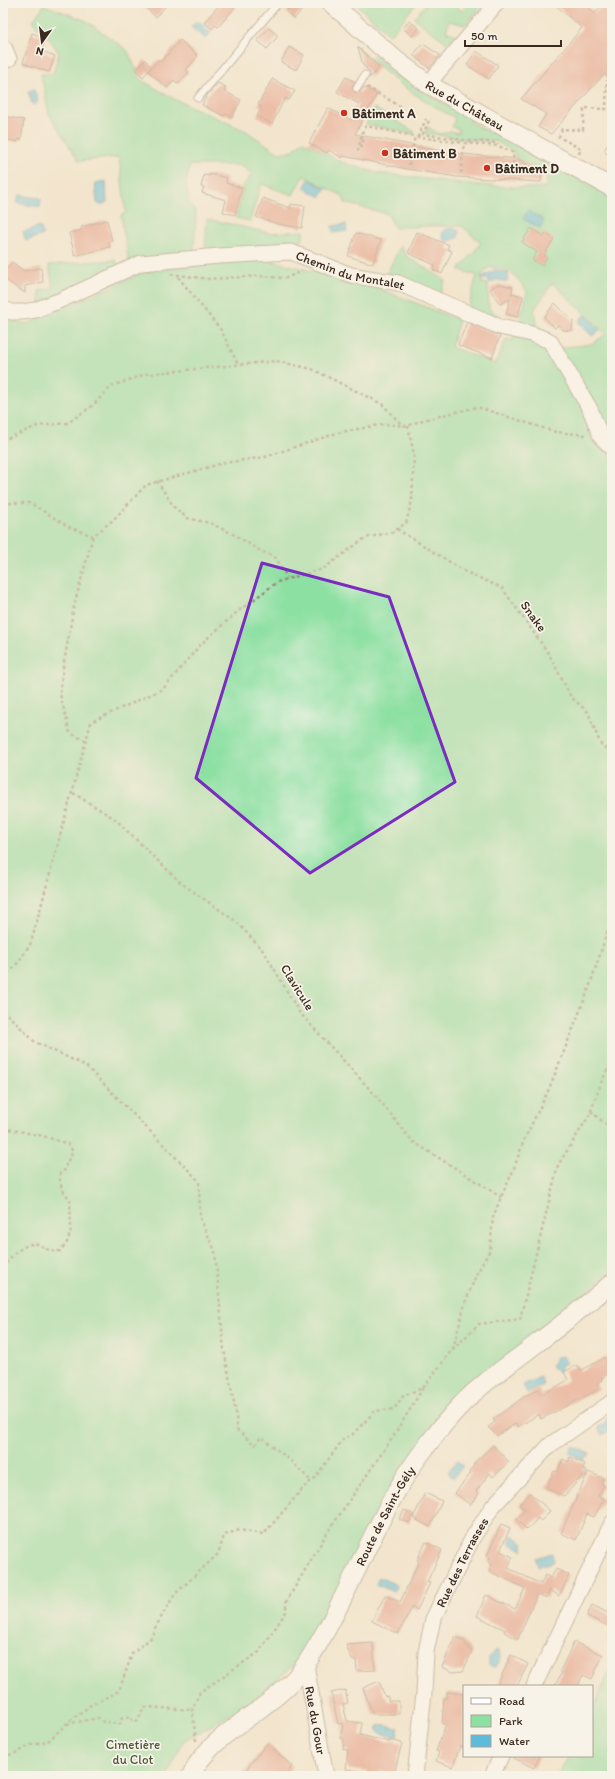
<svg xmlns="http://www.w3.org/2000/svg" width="615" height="1779" font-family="Itim,sans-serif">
	<rect width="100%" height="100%" fill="#f7f3e8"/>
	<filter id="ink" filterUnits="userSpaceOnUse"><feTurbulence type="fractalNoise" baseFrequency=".025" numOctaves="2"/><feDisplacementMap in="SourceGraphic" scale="8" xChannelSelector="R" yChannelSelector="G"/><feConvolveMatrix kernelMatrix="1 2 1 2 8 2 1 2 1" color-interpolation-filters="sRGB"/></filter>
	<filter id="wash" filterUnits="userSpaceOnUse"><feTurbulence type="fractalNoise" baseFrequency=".012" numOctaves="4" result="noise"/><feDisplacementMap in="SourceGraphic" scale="16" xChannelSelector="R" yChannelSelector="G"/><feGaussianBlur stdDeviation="0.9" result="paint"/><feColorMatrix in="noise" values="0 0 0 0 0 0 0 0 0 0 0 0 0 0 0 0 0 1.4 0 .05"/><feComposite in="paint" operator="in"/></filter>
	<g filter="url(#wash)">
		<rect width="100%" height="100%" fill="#f3e5cd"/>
		<!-- green -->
		<g fill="#8ce0a2" stroke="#648560" fill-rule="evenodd">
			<polygon points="355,3 417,3 390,35"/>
			<polygon points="427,3 452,3 462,11 470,3 483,4 465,25 449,21 446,31 456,35 447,43 414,18"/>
			<path d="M44,5L85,20L127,50L141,80L174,99L246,131L279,153L292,151L303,141L341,162L377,173L478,185L532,188L547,187L546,174L516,158L515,153L498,142L492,141L463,139L425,133L427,127L441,134L450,131L458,133L459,129L452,127L455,118C424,101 395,83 370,58L374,54L396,74L417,88L472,119L470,122L491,133L493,131L612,197V1271L455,1398L396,1478L349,1571L296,1663L248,1705L183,1741L167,1776H3V320L27,324L144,272L261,258L375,287L459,320L451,347L496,364L506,339L513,340L524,306L527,291C513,273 512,269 489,267L481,276L482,283L488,284L489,309L502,318L500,323L468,308L477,275L459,270L481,243L462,226H423L395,228L388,214L345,203L343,196L303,176L293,195L261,184L250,221L236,218L244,185L252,174L240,165H190L186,183L189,202L196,212L194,251L129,263L121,215L126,213L119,157L79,161L49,114L41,74H53L59,53L45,32L32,22ZM552,283H553L606,334L592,344L549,349L543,348L534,310Z"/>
			<polygon points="374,108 415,132 413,134 366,124"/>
			<polygon points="207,219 269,233 304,231 302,241 268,247 205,251"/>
			<polygon points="401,245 406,256 445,280 440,296 387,273"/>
			<polygon points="115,260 120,267 40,303 39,291 53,288 49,265"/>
			<polygon points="612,1665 612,1776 557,1776 569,1756 592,1756 592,1712"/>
		</g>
		<!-- water -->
		<g fill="#5cbcda" stroke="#4c737c">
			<polygon points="198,21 211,33 206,39 191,27"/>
			<polygon points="34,89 38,102 35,105 32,104 28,91"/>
			<polygon points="309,179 326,189 321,197 304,188"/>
			<polygon points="106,181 107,202 101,205 97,203 95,183"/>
			<polygon points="19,195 41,198 40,207 17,203"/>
			<polygon points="528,211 544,220 540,228 523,219"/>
			<polygon points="346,224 347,231 333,233 332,226"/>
			<polygon points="40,226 43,235 26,241 23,232"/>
			<polygon points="452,228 459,231 458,238 449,241 444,240 442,233 444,230"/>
			<polygon points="495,270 509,273 507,282 497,280 490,283 487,278 484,280 482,277"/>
			<polygon points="586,315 600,330 592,336 579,323 581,318"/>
			<polygon points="561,1356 564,1357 566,1363 561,1365 559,1371 557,1372 551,1366 556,1358"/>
			<polygon points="540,1377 544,1385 527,1393 523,1385"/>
			<path d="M610,1417H612C612,1429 613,1429 602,1435L598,1427L605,1424L607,1418Z"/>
			<polygon points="572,1446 590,1454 588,1457 586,1456 584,1460 569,1453"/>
			<polygon points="457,1461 463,1466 453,1478 448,1472"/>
			<polygon points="512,1535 524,1543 522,1550 509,1543"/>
			<polygon points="552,1553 554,1562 538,1566 536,1558"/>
			<polygon points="379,1577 397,1585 393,1592 376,1584"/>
			<polygon points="495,1650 498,1651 501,1659 496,1667 489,1666 489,1658"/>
			<polygon points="381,1724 399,1728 397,1737 379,1733 377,1728"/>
		</g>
		<g id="blocks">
			<!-- building -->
			<g fill="#e48e79">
				<polygon points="140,3 168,3 156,17"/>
				<polygon points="221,3 239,3 218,27 215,25 212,29 204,22"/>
				<polygon points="294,3 308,3 294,19 286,12"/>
				<polygon points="553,3 584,3 595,13 604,3 612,3 612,80 604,74 551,134 538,127 546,114 521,99 582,28"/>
				<polygon points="409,21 419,28 412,36 403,28"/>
				<polygon points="269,28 278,36 267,49 257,40"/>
				<polygon points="32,33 46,38 41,51 55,56 49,72 23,63"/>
				<polygon points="180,40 198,56 186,70 189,72 178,84 174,80 167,88 148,71 159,59 161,62"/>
				<polygon points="423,44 440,55 429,68 413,55"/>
				<polygon points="289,47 304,55 296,70 281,62"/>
				<polygon points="358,47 379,67 370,78 370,73 363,65"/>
				<polygon points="476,51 498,65 489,79 467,65"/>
				<polygon points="145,60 152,67 143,77 136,70"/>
				<polygon points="346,77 355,82 352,88 355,92 360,92 364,87 377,94 355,134 451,153 518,159 542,172 541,182 457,177 407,169 343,156 342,158 329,150 327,153 309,143 328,108 351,120 359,104 337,92"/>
				<polygon points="272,79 295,91 289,100 285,98 272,124 257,116 262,107 258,105"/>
				<polygon points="218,83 226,87 224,91 241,100 232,117 226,114 224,116 202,105 207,95"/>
				<polygon points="3,116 24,120 21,140 18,139 18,142 3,139"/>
				<polygon points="210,174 227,178 226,183 242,188 235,215 223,212 226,200 202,193 204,187 201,187 204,175 210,176"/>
				<polygon points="263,198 290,208 291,204 305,206 302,228 278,224 256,217"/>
				<polygon points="107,220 112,241 109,242 110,247 75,256 69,233 82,230 81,227"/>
				<polygon points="531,228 543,236 545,233 554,239 544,255 547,257 542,266 532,260 537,252 522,242"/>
				<polygon points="417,232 449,245 447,249 452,251 442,274 433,270 435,265 408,253"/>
				<polygon points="356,233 381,240 373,264 348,256"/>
				<polygon points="12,262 24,271 41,268 43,282 25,286 25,293 3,278 3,274"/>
				<polygon points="498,284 513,287 511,296 512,293 523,296 518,317 506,314 510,299 500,304 493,294 490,289"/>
				<polygon points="555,303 573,321 572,331 563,330 558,325 555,328 544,317"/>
				<polygon points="467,322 500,336 492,358 458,345"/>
				<polygon points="606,1357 612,1372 601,1378 602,1380 596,1384 599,1389 541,1419 539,1414 518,1427 516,1423 497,1436 488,1427 495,1422 493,1419 524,1397 538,1389 542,1395 568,1380 564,1372 577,1365 580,1371"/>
				<polygon points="493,1445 509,1462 493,1477 490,1473 476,1491 479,1494 470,1505 455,1493 471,1473 469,1471 474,1466 473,1465 477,1460"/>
				<polygon points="570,1457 585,1464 582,1470 587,1471 564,1496 546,1488 554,1471 557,1472 563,1459 568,1462"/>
				<polygon points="588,1472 603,1478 601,1484 604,1485 598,1496 604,1499 594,1517 587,1514 576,1540 561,1533"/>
				<polygon points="425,1493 442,1501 430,1527 413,1518"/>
				<polygon points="530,1493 550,1511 541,1521 538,1518 527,1530 516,1519 525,1510 519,1505"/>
				<polygon points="404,1510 413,1514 409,1523 399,1519"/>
				<polygon points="501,1524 510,1528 500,1551 513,1557 508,1568 541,1584 545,1575 551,1578 556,1569 569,1575 559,1596 550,1590 547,1598 537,1594 518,1639 504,1632 505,1630 477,1616 486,1595 515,1609 525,1588 489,1571 492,1564 488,1562 490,1558 487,1556"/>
				<polygon points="426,1542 442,1550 427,1582 430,1583 417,1610 412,1607 398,1634 372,1621 385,1595 400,1602 419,1561 417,1560"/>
				<polygon points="592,1605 612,1615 612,1628 587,1616"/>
				<polygon points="455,1637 463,1640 472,1652 463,1671 453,1672 442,1667"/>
				<polygon points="574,1642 603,1655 592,1679 583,1675 578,1686 555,1686 562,1672 560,1671"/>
				<polygon points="373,1643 375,1670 357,1671 356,1660 352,1660 346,1645"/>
				<polygon points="511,1655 528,1664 517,1686 497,1686"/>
				<polygon points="379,1681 385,1697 388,1696 388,1701 399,1701 399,1714 373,1714 363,1688"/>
				<polygon points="345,1690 348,1703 343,1704 347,1721 362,1723 360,1735 390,1742 390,1740 402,1743 394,1774 379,1771 378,1776 367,1776 368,1772 346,1769 348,1750 343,1749 344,1739 341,1738 343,1723 338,1724 331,1693"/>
				<polygon points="447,1692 464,1694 464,1748 460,1746 453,1767 436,1761 439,1752 436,1751 446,1724 442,1724 444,1698 447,1698"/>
				<polygon points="267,1743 292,1766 286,1776 241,1776"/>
				<polygon points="510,1756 540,1756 534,1768"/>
			</g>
		</g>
	</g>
	<g filter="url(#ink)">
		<use href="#blocks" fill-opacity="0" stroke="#978876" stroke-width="1"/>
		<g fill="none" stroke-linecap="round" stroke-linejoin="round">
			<defs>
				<g id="service">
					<polyline points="357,88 365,75"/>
					<polyline points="198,98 278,3"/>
					<polyline points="609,150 612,147"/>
				</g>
				<g id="minor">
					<polyline points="3,47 5,49 9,59"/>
					<polyline points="428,84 497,3"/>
					<path id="s1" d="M3,308L11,312H22L35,310L61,300L141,263L219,256L291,252L351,275L398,283L500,327L532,334L550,341L590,409L601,437L612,448"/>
					<path id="s2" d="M306,1665L326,1776"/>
					<polyline points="534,1686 612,1523"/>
					<path id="s3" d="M415,1776L424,1693L426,1652L433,1619L473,1537L493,1506L550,1445L612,1402"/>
					<polyline points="492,1776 501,1756"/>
				</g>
				<g id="tertiary">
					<path id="s4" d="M331,3L396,60L428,84L612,188"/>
					<path id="s5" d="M191,1776C194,1770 197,1764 201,1759C230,1722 280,1704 306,1664C343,1607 366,1543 400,1485C415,1460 440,1427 460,1406C481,1383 508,1366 532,1347C559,1327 586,1305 612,1283"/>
				</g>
			</defs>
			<!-- service casing -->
			<use href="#service" stroke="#978876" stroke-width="9"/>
			<!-- minor casing -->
			<use href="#minor" stroke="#978876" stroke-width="17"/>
			<!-- tertiary casing -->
			<use href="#tertiary" stroke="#978876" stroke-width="20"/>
			<!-- path -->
			<g stroke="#978876" stroke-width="2.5" stroke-dasharray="3 3" stroke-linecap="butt">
				<polyline points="367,87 403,108"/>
				<polyline points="429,121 423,134 464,140 497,143 498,145"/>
				<polyline points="418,137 426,119"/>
				<polyline points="361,148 364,137 361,137"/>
				<polyline points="358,151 363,130 366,126 418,137 464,143 499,146 514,153 512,178"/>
				<polyline points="579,154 581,149 559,137 562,129 583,130 584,108 606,109 607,80"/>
				<polyline points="409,165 415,136"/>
				<polyline points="461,173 464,143"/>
				<polyline points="171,274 209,279 259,276 286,278 302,271"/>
				<polyline points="178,277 221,330 238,364"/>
				<polyline points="3,442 6,439 37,426 68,423 92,406 112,386 146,374 276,361 312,369 382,404 403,426"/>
				<polyline points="157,481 174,507 187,518 210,523 235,535 259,550 276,558 287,577"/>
				<polyline points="3,503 30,503 69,527 93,536 113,520 146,485 223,463 265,457 337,433 384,424 408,426 419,421 477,407 556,432 586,435"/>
				<polyline points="397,529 464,571 502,588 549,654 571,697 588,712 600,743 612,756"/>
				<polyline points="86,741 70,733 60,694 63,668 74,606 93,536"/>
				<polyline points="73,793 115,819 181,883 237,922 265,953 299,1012 376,1096 412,1141 501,1197"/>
				<polyline points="3,977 15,967 31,943 91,722 163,689 200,645 236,613 277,582 323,569 365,538 393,532 406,523 412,501 414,455 408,426"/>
				<polyline points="3,1010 35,1042 86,1066 199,1181 200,1218 215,1251 224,1350 236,1413 237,1430 255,1445 261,1437 291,1461 311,1481"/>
				<polyline points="591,1111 612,1130"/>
				<path d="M3,1128L43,1136L68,1144L73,1152L66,1164V1169L60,1173C59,1184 62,1191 70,1199L71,1228L68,1241L60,1251C46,1252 50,1249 39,1245C26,1239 10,1258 3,1267"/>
				<polyline points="453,1349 465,1303 477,1273 490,1250 493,1217 501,1197 513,1171 524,1140 549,1089 589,988 608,930 612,928"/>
				<path d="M67,1724L99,1718L103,1722C109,1721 113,1724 120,1724L121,1719L130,1716L132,1720L138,1721L141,1713L145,1707L192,1710"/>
				<polyline points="196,1741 192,1710 200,1692 259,1652 286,1612 286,1602 327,1533 393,1437 423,1388"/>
				<polyline points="3,1757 18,1752 31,1745 47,1742 73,1718 91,1705 119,1691 132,1654 153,1636 155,1628 174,1595 218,1554 224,1535 239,1530 264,1534 304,1487 315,1478 344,1438 352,1435 375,1411 394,1409 404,1395 423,1388 452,1350 479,1324 520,1319 558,1165 589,1116 601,1083 612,1060"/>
			</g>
			<!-- service -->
			<use href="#service" stroke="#fff" stroke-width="7"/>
			<!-- minor -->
			<use href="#minor" stroke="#fff" stroke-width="15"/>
			<!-- tertiary -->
			<use href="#tertiary" stroke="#fff" stroke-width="18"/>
		</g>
	</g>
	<!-- marked area -->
	<path d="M0 0H615V1779H0ZM262,563L389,597L455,782L310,873L196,778Z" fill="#f3e5cd" fill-opacity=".55" fill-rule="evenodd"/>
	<path fill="none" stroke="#7b2cbf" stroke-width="3" stroke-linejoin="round" d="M262,563L389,597L455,782L310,873L196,778Z"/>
	<!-- markers -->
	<g fill="#c8321e" stroke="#f7f3e8" stroke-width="1.5">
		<circle cx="344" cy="113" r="4"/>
		<circle cx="385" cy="153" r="4"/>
		<circle cx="487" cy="168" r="4"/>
	</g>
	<g text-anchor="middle" stroke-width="3.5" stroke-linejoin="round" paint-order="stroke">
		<!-- street labels -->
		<g font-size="13" fill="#3b2a1e" stroke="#f7f3e8">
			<text dy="5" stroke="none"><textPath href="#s4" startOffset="169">Rue du Château</textPath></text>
			<text dy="5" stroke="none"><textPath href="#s1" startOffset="362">Chemin du Montalet</textPath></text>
			<text transform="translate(534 616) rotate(54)" y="5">Snake</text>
			<text transform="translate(298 987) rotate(58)" y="5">Clavicule</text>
			<text dy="5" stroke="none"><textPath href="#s5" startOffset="330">Route de Saint-Gély</textPath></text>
			<text dy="5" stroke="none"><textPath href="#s3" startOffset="222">Rue des Terrasses</textPath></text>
			<text dy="5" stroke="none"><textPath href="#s2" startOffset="56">Rue du Gour</textPath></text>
		</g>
		<!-- poi labels -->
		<g font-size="13" font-weight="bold" fill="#3b2a1e" stroke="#f7f3e8" text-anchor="start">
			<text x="352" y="118">Bâtiment A</text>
			<text x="393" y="158">Bâtiment B</text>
			<text x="495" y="173">Bâtiment D</text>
		</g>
		<!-- park labels -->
		<g font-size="13" fill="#4f583f" stroke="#f7f3e8">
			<text x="133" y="1749">Cimetière<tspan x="133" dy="15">du Clot</tspan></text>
		</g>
	</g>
	<!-- margin -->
	<rect width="615" height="1779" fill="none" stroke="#f7f3e8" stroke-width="16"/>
	<!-- legend -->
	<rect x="463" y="1685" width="130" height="72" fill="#f7f3e8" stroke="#aca397"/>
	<rect x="471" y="1698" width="20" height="6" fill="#ffffff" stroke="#aca397"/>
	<text x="499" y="1705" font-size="12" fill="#3b2a1e">Road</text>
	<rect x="471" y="1715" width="20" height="12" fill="#8ce0a2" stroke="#aca397"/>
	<text x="499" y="1725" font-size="12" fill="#3b2a1e">Park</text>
	<rect x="471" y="1735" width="20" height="12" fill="#5cbcda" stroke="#aca397"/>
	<text x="499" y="1745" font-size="12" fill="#3b2a1e">Water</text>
	<!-- north arrow -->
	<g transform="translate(42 42) rotate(194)" stroke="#f7f3e8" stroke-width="3" paint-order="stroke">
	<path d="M0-3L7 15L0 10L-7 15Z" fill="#3b2a1e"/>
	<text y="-6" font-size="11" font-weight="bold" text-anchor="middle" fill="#3b2a1e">N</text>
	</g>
	<!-- scale -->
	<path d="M465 40v6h96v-6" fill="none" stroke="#3b2a1e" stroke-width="2"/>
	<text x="471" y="40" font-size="12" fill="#3b2a1e" stroke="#f7f3e8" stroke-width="3" paint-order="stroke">50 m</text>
</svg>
